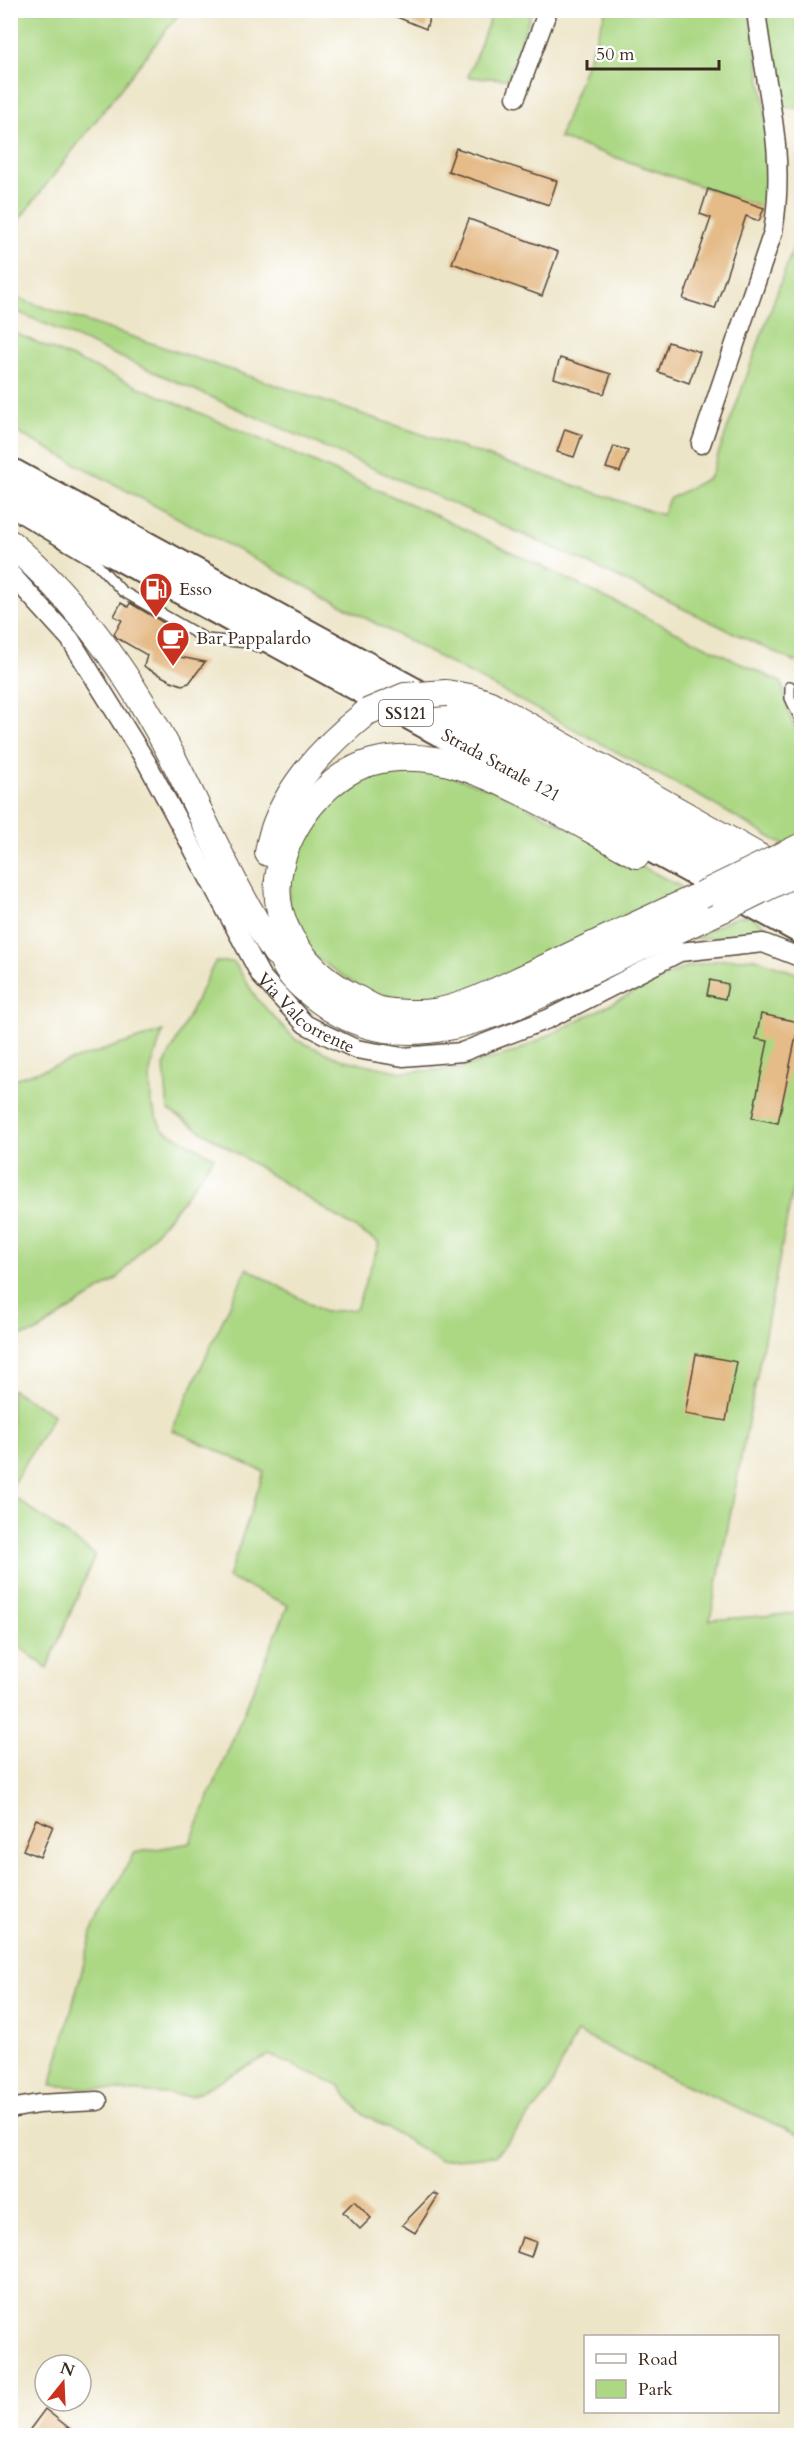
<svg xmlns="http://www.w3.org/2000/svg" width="812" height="2446" font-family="Cardo,serif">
	<rect width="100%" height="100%" fill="#fff"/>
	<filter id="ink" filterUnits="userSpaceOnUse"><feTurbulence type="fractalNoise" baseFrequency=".0167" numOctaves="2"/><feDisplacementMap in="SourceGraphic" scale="12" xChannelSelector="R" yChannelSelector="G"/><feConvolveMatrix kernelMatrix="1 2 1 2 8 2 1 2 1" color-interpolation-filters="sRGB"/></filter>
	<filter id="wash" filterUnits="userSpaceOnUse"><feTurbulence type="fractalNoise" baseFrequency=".008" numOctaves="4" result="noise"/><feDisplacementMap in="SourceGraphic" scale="24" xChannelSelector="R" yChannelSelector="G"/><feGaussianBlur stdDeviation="1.35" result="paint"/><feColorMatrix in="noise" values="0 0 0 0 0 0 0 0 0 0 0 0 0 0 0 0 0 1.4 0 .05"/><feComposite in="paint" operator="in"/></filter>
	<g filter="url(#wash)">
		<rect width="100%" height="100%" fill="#ede5c8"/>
		<!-- green -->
		<g fill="#acd884" stroke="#748151" stroke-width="1.5">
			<polygon points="11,10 181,11 11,230 10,11"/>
			<polygon points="493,11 532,11 507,79 468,77"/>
			<polygon points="606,11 750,11 765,108 769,202 764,208 559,138"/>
			<polygon points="764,11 801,11 801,108 780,107"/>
			<polygon points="801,205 802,659 795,662 581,560 11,309 11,296 662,515 669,499 710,477 792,251"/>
			<polygon points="10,331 431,513 782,683 790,717 801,742 801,855 701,797 11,429"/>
			<polygon points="426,768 502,793 685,889 478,987 433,999 394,997 365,991 312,955 288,904 295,846 327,799 373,773"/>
			<polygon points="750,916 780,934 689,939 736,917"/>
			<polygon points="755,958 801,975 801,1146 710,1620 801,1613 801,2135 670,2078 577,2032 547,2095 495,2156 440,2160 359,2111 339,2085 269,2055 191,2096 51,2085 94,1926 134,1853 190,1843 288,1605 228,1578 264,1472 172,1430 247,1268 324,1312 356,1309 379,1243 168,1110 164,1066 215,962 234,962 257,999 296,1040 340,1059 402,1072 457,1069 515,1052 683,968 719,960"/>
			<polygon points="163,1031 150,1071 151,1103 162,1129 214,1157 182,1201 118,1278 35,1333 11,1338 11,1080"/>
			<polygon points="11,1389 54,1415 11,1487"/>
			<polygon points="10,1494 95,1555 47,1668 11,1640"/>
		</g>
		<g id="blocks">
			<!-- building -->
			<g fill="#e5bb88">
				<polygon points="380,10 432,10 426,29"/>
				<polygon points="456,148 557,181 549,205 448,171"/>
				<polygon points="708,189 764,208 759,221 746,216 715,309 683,299 711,218 700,214"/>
				<polygon points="469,219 558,252 542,296 452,263"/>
				<polygon points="668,342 700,352 689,383 658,372"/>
				<polygon points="560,358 611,374 604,394 554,378"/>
				<polygon points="565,429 582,435 574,457 557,452"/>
				<polygon points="614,446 628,451 620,472 606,468"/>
				<polygon points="121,603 128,607 130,603 178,631 165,654 205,662 189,683 182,685 171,681 148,669 144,666 147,655 117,638 114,634 122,620 114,616"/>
				<polygon points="710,980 728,984 725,999 707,995"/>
				<polygon points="761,1014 799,1022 778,1123 752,1118 768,1041 756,1039"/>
				<polygon points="696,1354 737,1362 726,1421 685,1414"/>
				<polygon points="36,1819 53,1826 40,1857 23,1850"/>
				<polygon points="433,2193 438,2196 415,2233 402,2225"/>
				<polygon points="354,2201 371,2218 360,2229 343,2212"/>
				<polygon points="522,2237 536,2242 531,2257 517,2252"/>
				<polygon points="45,2409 79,2436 25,2436"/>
			</g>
		</g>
	</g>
	<g filter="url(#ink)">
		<use href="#blocks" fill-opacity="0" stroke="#564638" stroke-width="1.5"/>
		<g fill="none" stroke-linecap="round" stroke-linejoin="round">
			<defs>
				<g id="service">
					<polyline points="10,512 96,563 122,591 206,639 249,643 259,648"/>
					<polyline points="790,686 790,698 802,724"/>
				</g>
				<g id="minor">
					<polyline points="516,97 548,10"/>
					<path d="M701,444L773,232C787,150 765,90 756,10"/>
					<path id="s1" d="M10,573L70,639L147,763L261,976L305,1024L326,1035L356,1049L403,1057L462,1052L548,1019L680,952L763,943L802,958"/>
					<polyline points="10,2109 38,2104 98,2101"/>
				</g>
				<g id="secondary">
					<path d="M10,543C84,606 139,689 182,776C212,836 238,897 276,953"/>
					<polyline points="446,693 470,697 490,704 786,872"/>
					<path d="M268,853C276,796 324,746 367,712"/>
					<path d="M637,855C580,825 497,771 435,760C412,756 385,757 363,765C312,785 266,856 280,911C290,949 320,980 354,997C362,1001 372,1008 380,1010C394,1013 419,1014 434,1012C470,1006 505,986 538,971C592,945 646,920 701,895"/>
					<path d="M273,931C277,943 280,958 287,969C294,981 309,993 320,1001C405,1066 506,1011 589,972C634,950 680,929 725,908"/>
				</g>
				<g id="primary">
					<polyline points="10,472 802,904"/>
					<path id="s2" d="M10,496L802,930"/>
				</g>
			</defs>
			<!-- service casing -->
			<use href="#service" stroke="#564638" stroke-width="12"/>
			<!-- minor casing -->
			<use href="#minor" stroke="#564638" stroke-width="21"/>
			<!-- secondary casing -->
			<use href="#secondary" stroke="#564638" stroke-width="28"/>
			<!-- primary casing -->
			<use href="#primary" stroke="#564638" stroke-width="32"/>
			<!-- service -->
			<use href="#service" stroke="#fff" stroke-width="9"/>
			<!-- minor -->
			<use href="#minor" stroke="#fff" stroke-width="18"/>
			<!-- secondary -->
			<use href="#secondary" stroke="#fff" stroke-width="26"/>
			<!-- primary -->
			<use href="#primary" stroke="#fff" stroke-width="28"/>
			<defs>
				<g id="secondary-bridge">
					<polyline points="367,712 405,696 446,693"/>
					<polyline points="701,895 802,846"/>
					<polyline points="725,908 802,870"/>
				</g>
			</defs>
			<!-- secondary-bridge casing -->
			<use href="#secondary-bridge" stroke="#564638" stroke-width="28" stroke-linecap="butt"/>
			<!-- secondary-bridge -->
			<use href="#secondary-bridge" stroke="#fff" stroke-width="26"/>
		</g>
	</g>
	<!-- icons -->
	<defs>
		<symbol id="fuel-pin" viewBox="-11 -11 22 30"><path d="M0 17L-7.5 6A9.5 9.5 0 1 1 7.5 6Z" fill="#c8321e" stroke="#fff"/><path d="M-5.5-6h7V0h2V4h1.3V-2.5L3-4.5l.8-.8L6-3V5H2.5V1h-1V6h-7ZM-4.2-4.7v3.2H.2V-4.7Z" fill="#fff"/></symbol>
		<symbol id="cafe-pin" viewBox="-11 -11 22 30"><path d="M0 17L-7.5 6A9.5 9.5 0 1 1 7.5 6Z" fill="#c8321e" stroke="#fff"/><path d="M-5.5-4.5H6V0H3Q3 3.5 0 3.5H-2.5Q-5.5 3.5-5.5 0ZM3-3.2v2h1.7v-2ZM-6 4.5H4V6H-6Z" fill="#fff"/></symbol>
	</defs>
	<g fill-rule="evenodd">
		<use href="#fuel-pin" x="137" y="570" width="38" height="52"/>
		<use href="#cafe-pin" x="154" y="619" width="38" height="52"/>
	</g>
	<g text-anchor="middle" stroke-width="4.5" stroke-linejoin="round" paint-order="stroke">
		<!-- shield labels -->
		<rect fill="#fff" stroke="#766a62" stroke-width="1.5" x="379" y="700" width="54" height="26" rx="4.5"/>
		<g font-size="16" font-weight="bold" fill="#3b2a1e">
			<text x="406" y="719">SS121</text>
		</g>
		<!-- poi labels -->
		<g font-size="18" fill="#3b2a1e" stroke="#fff" text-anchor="start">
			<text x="179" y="595">Esso</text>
			<text x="196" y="644">Bar Pappalardo</text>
		</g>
		<!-- street labels -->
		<g font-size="18" fill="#3b2a1e" stroke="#fff">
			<text dy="6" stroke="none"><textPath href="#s2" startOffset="560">Strada Statale 121</textPath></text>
			<text dy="6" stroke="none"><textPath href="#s1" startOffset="536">Via Valcorrente</textPath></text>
		</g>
	</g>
	<!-- margin -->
	<rect width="812" height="2446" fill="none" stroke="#fff" stroke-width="36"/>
	<!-- legend -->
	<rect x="584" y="2335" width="195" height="78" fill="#ffffff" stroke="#b1aaa5" stroke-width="1.5"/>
	<rect x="596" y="2354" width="30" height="9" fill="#ffffff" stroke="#b1aaa5" stroke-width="1.5"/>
	<text x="638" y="2365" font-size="18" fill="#3b2a1e">Road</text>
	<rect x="596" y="2380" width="30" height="18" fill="#acd884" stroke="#b1aaa5" stroke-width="1.5"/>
	<text x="638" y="2395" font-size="18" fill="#3b2a1e">Park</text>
	<!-- north arrow -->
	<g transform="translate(63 2383) rotate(18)"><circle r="28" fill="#ffffff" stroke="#b1aaa5" stroke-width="1.5"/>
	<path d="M0-4.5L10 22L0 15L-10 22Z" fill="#c8321e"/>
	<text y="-9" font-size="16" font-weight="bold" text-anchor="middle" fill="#3b2a1e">N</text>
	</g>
	<!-- scale -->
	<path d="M587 60v9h132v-9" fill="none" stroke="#3b2a1e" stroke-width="3"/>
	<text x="596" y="60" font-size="18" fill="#3b2a1e" stroke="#ffffff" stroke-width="4.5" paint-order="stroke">50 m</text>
</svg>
